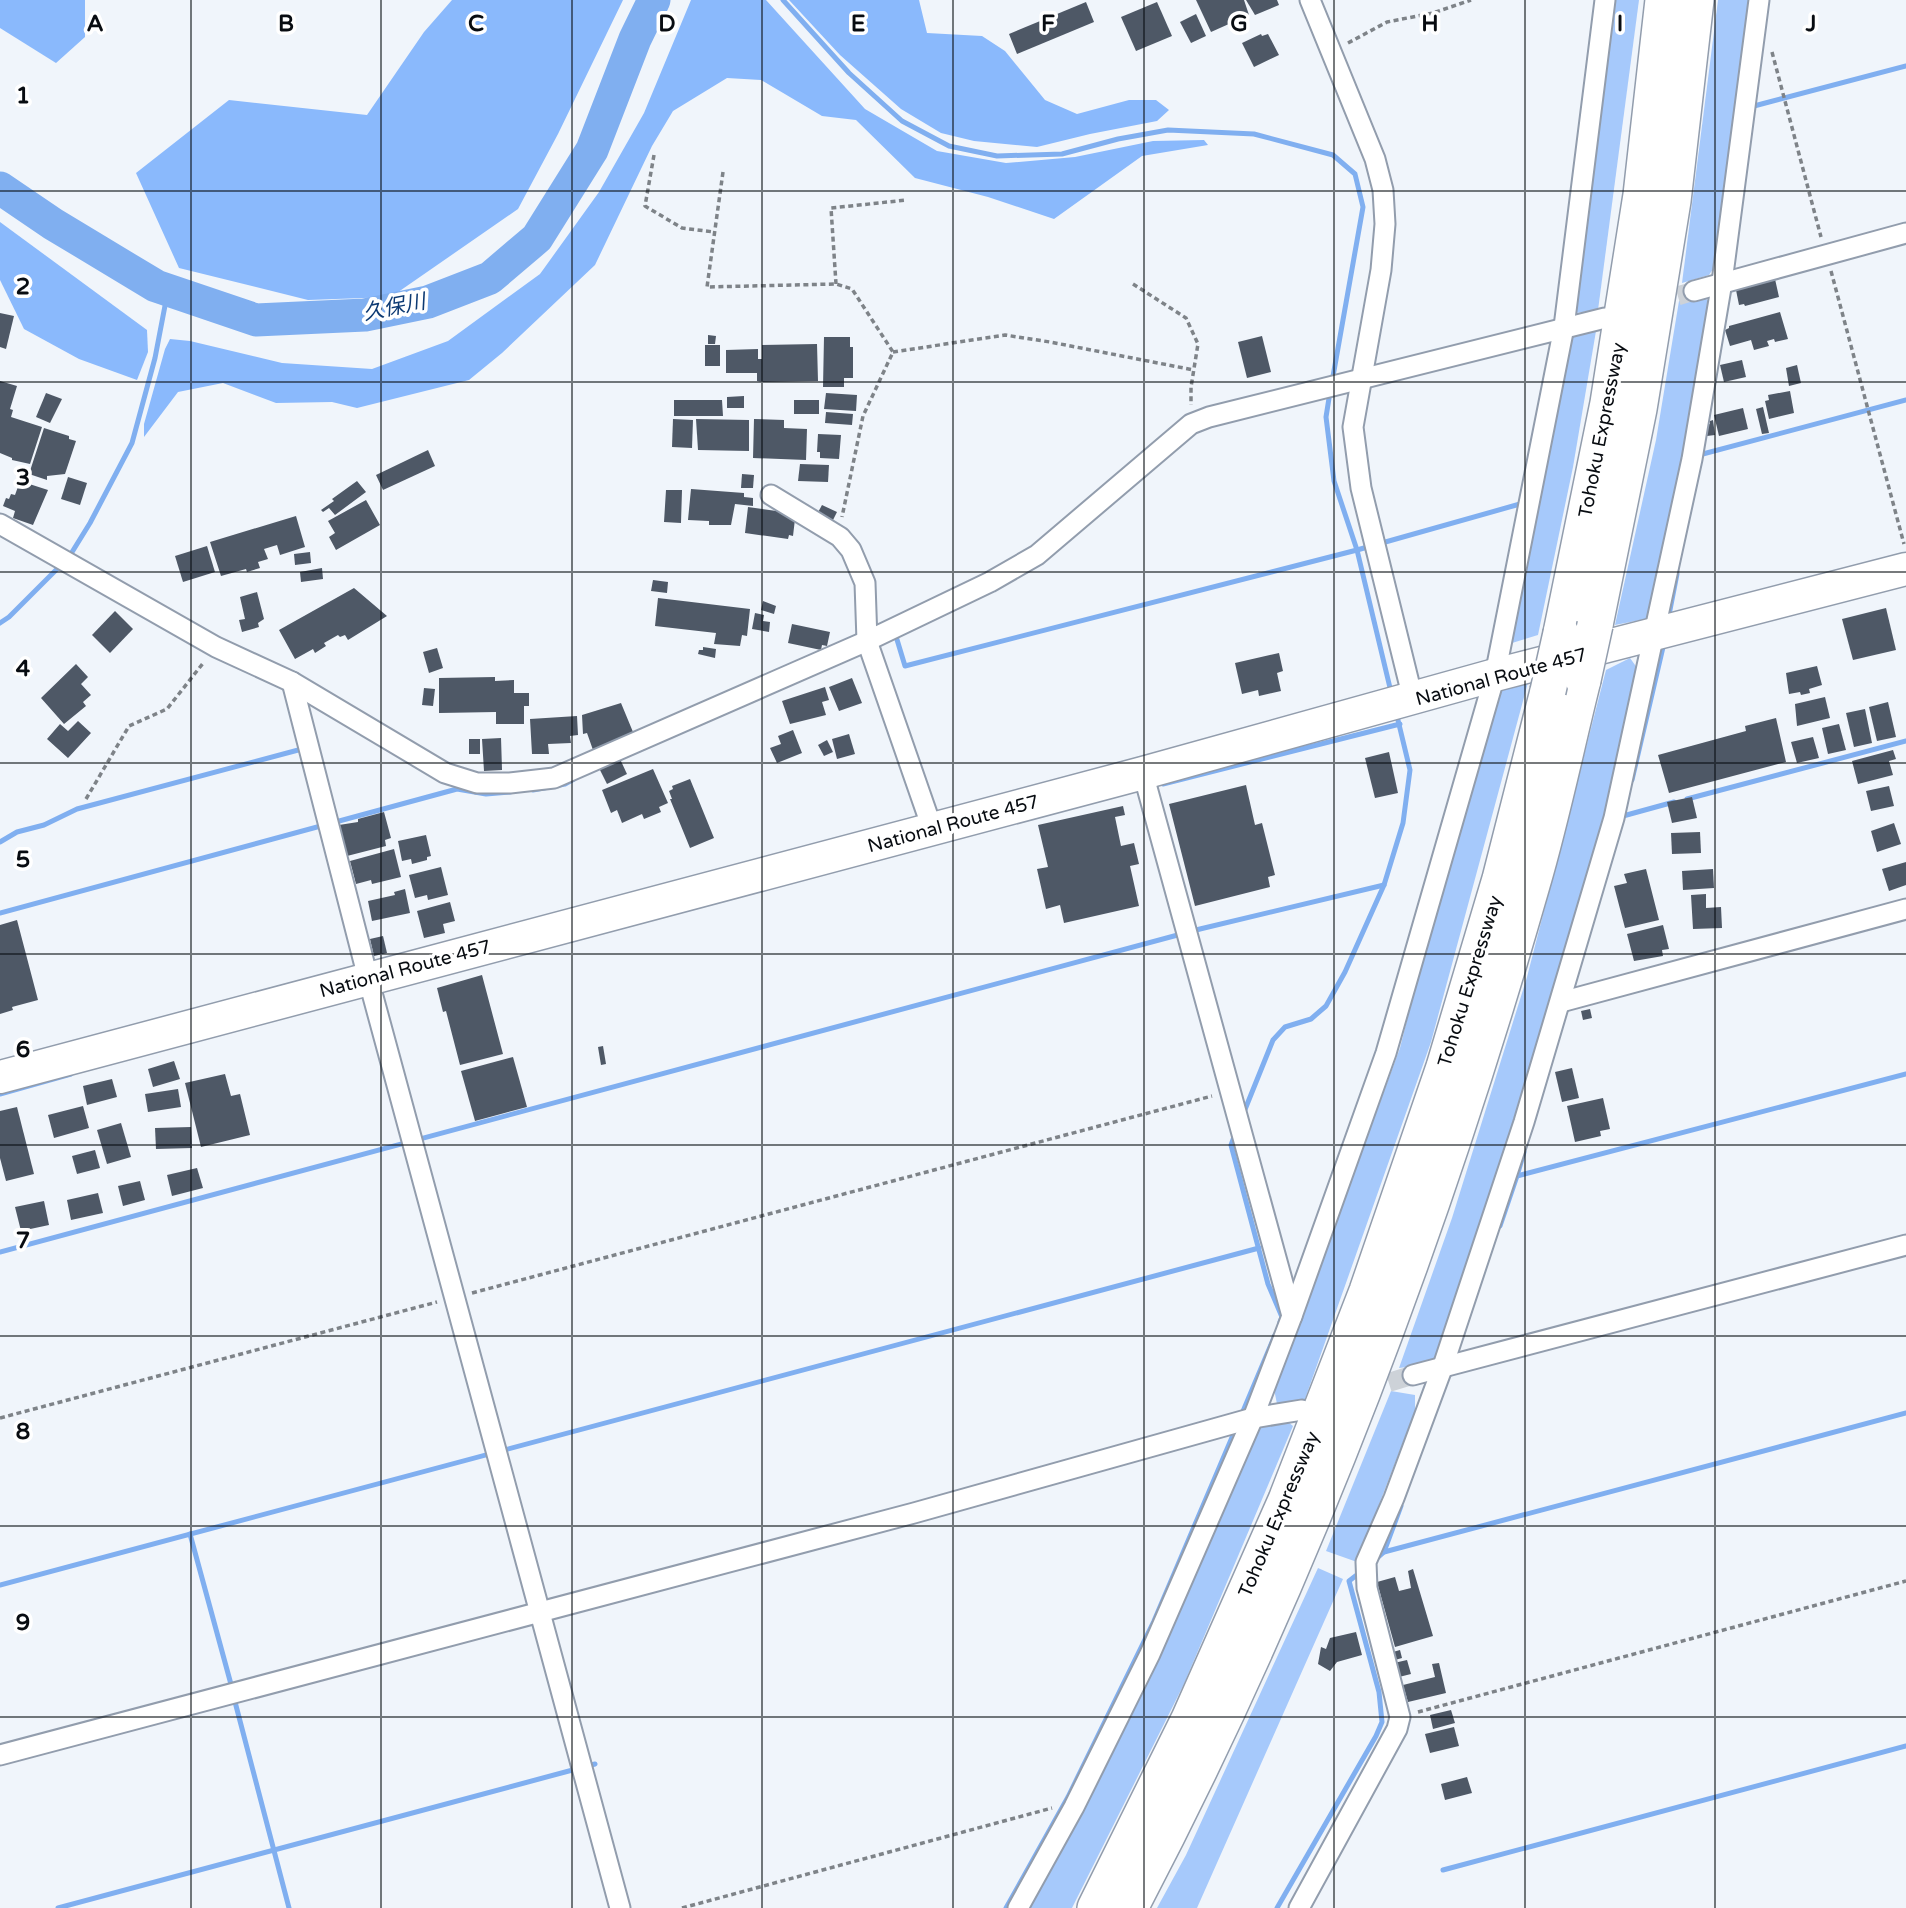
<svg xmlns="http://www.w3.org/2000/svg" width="1906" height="1908" font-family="'Varela Round','Noto Sans JP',sans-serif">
	<rect width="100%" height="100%" fill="#f0f5fb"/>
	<!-- green -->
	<g fill="#a6c9fb">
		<polygon points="1610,0 1639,0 1598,310 1576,313 1572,300"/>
		<polygon points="1718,0 1749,0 1717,263 1709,275 1682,283"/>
		<polygon points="1700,295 1712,303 1684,462 1651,618 1615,625 1656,440 1679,301"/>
		<polygon points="1597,325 1573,467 1538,635 1512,643 1510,629 1568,337"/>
		<polygon points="1630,658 1640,672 1611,795 1552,1005 1437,1354 1430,1364 1399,1368 1452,1218 1527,977 1606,670"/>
		<polygon points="1530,675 1431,1042 1304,1402 1277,1404 1274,1389 1400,1048 1484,711 1502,687"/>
		<polygon points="1391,1391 1415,1395 1415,1411 1357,1562 1326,1551"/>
		<polygon points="1283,1418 1293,1426 1184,1684 1072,1908 1030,1908 1152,1674 1259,1424"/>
		<polygon points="1318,1568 1343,1579 1197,1908 1157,1908 1186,1855"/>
	</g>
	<!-- forest -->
	<g fill="#8ab9fc">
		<polygon points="0,0 85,0 85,37 56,63 0,28"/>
		<polygon points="452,0 623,0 558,134 518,209 391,297 308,300 179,268 136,173 229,100 367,115 424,32"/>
		<polygon points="691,0 766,0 865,109 937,151 1006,163 1075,157 1153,141 1204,140 1208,145 1142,156 1054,219 988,197 915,178 856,120 822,116 761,80 727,78 673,111 652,146 595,265 502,353 469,380 357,408 332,402 276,403 223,383 178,392 144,437 144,424 165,349 170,339 190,341 282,363 372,369 448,341 540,274 599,192 644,113"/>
		<polygon points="789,0 919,0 927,33 982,36 1005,51 1045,100 1077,114 1129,100 1156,100 1169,110 1157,121 1090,134 1037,147 974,141 941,133 901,109 840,55"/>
		<polygon points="0,222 147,330 148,352 137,380 79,359 24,329 0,280"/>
	</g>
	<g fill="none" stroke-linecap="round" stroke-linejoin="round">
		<!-- stream -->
		<g stroke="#80aff0" stroke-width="5">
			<polyline points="783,0 849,73 902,121 949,146 997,156 1062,154 1118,139 1168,130 1254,134 1333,155 1355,174 1363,207 1332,382"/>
			<polyline points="1754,106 1906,66"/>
			<polyline points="1330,392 1326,417 1334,481 1357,550 1391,692"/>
			<polyline points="1699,458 1699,455 1906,400"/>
			<polyline points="69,557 90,523 132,443 155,358 168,290"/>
			<polyline points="1668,620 1677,574"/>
			<polyline points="0,623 9,617 62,564"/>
			<polyline points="895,633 905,666 1357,550 1520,504"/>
			<polyline points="1632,780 1664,643"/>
			<polyline points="1163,784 1400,724"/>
			<polyline points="533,790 565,784 574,779"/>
			<polyline points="1687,799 1906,741"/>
			<polyline points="1623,816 1674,802"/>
			<polyline points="0,842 17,832 44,825 77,809 302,749"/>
			<polyline points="0,913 457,789 486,794 510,792"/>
			<polyline points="0,1094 71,1074"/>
			<polyline points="1244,1112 1273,1040 1285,1027 1311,1019 1326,1006 1345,972 1384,885 1403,823 1410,770 1396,712"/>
			<polyline points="1235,1134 1231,1145 1268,1284 1282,1317 1280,1322"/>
			<polyline points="1517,1176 1524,1152"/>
			<polyline points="1500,1226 1517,1176 1906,1074"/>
			<polyline points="0,1252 1200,929 1384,885"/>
			<polyline points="1241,1416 1275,1335"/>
			<polyline points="190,1534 232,1688"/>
			<polyline points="1384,1552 1401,1506"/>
			<polyline points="1375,1560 1384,1552 1906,1413"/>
			<polyline points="0,1585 1259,1248"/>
			<polyline points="234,1698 289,1908"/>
			<polyline points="1443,1870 1906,1746"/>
			<polyline points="58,1908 595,1764"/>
			<polyline points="1006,1908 1068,1797 1154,1621 1236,1428"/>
			<polyline points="1277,1908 1376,1736 1382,1722 1379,1692 1349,1581 1362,1571"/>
		</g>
		<!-- river -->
		<polyline stroke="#80aff0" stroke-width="33" points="0,188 53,224 156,286 256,320 365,315 428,302 490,278 537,238 592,150 635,39 654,0"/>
	</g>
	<!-- building -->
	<g fill="#4e5866">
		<polygon points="1196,0 1244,0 1249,15 1211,32"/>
		<polygon points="1246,0 1277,0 1279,5 1255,15"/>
		<polygon points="1086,2 1094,22 1017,54 1009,34"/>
		<polygon points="1157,2 1172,36 1136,51 1121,17"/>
		<polygon points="1196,14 1206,36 1191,43 1180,22"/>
		<polygon points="1261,34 1262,36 1268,34 1279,55 1254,67 1242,43"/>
		<polygon points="1775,279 1779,297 1745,306 1744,304 1739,305 1736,290"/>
		<polygon points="1780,312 1788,339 1775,342 1774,339 1767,341 1769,346 1754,350 1751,340 1730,346 1725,330 1729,328 1729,326"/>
		<polygon points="0,313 14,316 6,349 0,347"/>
		<polygon points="708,335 716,336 715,344 708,344"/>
		<polygon points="1262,336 1271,372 1247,378 1238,342"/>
		<polygon points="824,337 850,337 850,347 853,347 853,378 844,378 844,387 823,387"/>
		<polygon points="817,344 818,381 763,382 757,381 757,373 726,373 726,350 758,349 758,359 762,359 762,345"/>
		<rect x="705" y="345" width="15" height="21"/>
		<polygon points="1742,360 1746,377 1724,382 1720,365"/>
		<polygon points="1797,365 1801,383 1789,386 1786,368"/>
		<polygon points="0,381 17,386 10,409 13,410 11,417 42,427 30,464 12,460 12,458 0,453"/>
		<polygon points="1790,391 1794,413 1769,419 1765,401 1769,400 1768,395"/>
		<polygon points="46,393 62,399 50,423 36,417"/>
		<polygon points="826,393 857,395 856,411 824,409"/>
		<polygon points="744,396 744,408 727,408 727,397"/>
		<polygon points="674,400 722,400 723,416 674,416"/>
		<rect x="794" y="400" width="25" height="14"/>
		<polygon points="1763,407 1769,433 1762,434 1756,409"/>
		<polygon points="1743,408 1748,429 1719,436 1714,415"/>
		<polygon points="826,412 853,414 852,425 825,423"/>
		<polygon points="673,419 693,420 692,448 672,447"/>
		<polygon points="696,419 749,420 749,451 698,450"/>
		<polygon points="754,419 784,420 784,428 807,429 806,460 753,458"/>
		<polygon points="1713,420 1715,435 1707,436 1706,425 1710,424 1710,421"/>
		<polygon points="44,428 69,436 69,439 76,441 65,474 47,476 47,480 29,474"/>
		<polygon points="818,434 841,435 839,459 820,458 820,452 817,452"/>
		<polygon points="428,450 435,466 383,490 376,475"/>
		<polygon points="800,464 829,465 828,482 798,481"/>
		<polygon points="742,474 754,475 753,488 741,488"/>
		<polygon points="68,477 87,483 80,505 61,499"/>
		<polygon points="20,481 48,490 33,525 13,518 15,511 3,506 6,498 9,499 11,494 15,495"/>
		<polygon points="357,481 366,492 335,515 329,508 323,512 321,510 334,501 332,499"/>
		<polygon points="691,489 744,493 744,497 753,498 753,506 735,504 731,525 709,525 709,521 688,520"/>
		<polygon points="666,490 682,490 681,523 664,522"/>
		<polygon points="366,500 380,525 336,550 329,537 335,533 328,521"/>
		<polygon points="822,505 837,512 831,524 816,516"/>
		<polygon points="748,507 791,513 791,519 795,519 793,536 789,535 788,539 745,533"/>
		<polygon points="296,516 305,547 280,555 277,545 264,549 268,559 258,562 260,568 247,572 246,569 221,576 210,542"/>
		<polygon points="207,546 215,572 183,582 175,556"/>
		<polygon points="310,552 311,563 295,565 294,554"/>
		<polygon points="322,568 323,579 301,582 300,572"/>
		<polygon points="653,580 668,582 667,593 651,591"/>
		<polygon points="354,588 387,616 348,640 345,635 340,637 338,635 324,643 326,646 315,653 313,649 295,659 279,630"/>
		<polygon points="257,592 264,619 258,623 259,627 242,632 239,620 245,619 240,597"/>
		<polygon points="658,598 750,609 747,636 742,635 740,646 714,644 716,633 655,626"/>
		<polygon points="763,601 776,606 774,614 761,610"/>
		<polygon points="1886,608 1896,650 1853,660 1842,619"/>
		<polygon points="115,611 133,629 110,653 92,635"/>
		<polygon points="755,613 764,615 763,621 770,622 769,632 752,629"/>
		<polygon points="792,624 830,632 827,646 822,645 821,650 788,643"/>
		<polygon points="703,647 716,649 715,658 698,654 699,650 703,650"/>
		<polygon points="437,648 443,668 429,673 423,652"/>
		<polygon points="1279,653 1283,671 1277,673 1281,691 1259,696 1258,690 1242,694 1235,663"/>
		<polygon points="76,664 88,677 81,684 91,695 83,702 86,706 64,724 41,698"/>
		<polygon points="1817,666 1822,685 1809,689 1810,693 1801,695 1800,692 1789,694 1786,673"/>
		<polygon points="495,677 495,681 514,680 514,693 529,693 529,706 524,706 524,724 496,724 496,712 439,713 439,678"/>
		<polygon points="852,678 862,703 839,711 829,687"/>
		<polygon points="825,687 829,700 822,702 826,715 790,724 782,701"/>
		<polygon points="424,688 435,689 433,706 422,705"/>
		<polygon points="1825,697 1830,718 1797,726 1795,704"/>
		<polygon points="1888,702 1896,737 1877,741 1869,707"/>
		<polygon points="621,703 633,732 593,750 587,733 583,734 582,715"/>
		<polygon points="1865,709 1872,743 1854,747 1846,713"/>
		<polygon points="577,716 578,735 570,736 571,743 548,744 549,754 532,754 530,719"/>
		<polygon points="1776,718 1786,762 1669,793 1658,755 1746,731 1745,726"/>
		<polygon points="78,721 91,733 68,758 47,739 60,724 68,731"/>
		<polygon points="1839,724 1846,750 1828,754 1822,728"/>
		<polygon points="793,730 802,753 777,763 770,748 781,744 778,736"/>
		<polygon points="849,734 855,754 837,759 832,739"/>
		<polygon points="1813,737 1819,758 1797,763 1791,742"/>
		<polygon points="501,738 502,770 484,771 482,739"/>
		<rect x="469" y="739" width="11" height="15"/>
		<polygon points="827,740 833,752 824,756 818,745"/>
		<polygon points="1893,750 1896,759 1889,761 1893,775 1858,784 1852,761"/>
		<polygon points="1389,752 1398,793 1375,798 1365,758"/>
		<polygon points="620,759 627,774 607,784 599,768"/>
		<polygon points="653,769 668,803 659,807 661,812 644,819 642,814 622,823 617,810 611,813 602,790"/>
		<polygon points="690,779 714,838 690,848 670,799 672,799 669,791 673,789 672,786"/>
		<polygon points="1246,785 1255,825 1262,823 1275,875 1268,877 1270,887 1195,906 1169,804"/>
		<polygon points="1889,786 1894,806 1871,811 1866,791"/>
		<polygon points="1692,797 1697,818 1672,823 1667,802"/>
		<polygon points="1123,806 1125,815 1115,817 1121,846 1134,843 1139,864 1130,866 1139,906 1064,923 1060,905 1046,909 1037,869 1048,867 1038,825"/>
		<polygon points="384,812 391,838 385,840 386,846 347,856 339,825 358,822 358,819"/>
		<polygon points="1894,823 1901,844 1877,852 1871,831"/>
		<polygon points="1700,832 1701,853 1672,854 1671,833"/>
		<polygon points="426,835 431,856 427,857 427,860 412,864 411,859 402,861 398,841"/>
		<polygon points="394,849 401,877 372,884 371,880 356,884 350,861"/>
		<polygon points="1906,862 1906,885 1889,891 1882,869"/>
		<polygon points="441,867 448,895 428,900 427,895 415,898 409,875"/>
		<polygon points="1646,869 1659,920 1625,928 1614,886 1627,883 1624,874"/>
		<polygon points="1713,869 1714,888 1683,890 1682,871"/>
		<polygon points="405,889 410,913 372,921 368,901 395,895 394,892"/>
		<polygon points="1706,894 1706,908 1721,907 1722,928 1693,929 1691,895"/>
		<polygon points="450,902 455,921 443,924 445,933 424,938 417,911"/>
		<polygon points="17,920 38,1000 12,1007 13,1010 0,1014 0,925"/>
		<polygon points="1663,925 1669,949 1662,950 1663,956 1634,961 1627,934"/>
		<polygon points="383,936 387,953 374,956 370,939"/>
		<polygon points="482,975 503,1054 460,1065 446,1011 443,1012 437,988"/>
		<polygon points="1590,1009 1592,1018 1583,1020 1581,1011"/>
		<polygon points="603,1046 606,1064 601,1065 598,1047"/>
		<polygon points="513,1057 527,1107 475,1121 461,1071"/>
		<polygon points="174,1061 180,1079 153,1087 148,1069"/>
		<polygon points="1572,1068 1579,1098 1562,1102 1555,1072"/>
		<polygon points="225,1074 231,1096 240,1094 250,1135 201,1147 185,1083"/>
		<polygon points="112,1079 117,1097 87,1105 83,1086"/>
		<polygon points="178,1089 181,1107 148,1112 145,1094"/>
		<polygon points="1603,1098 1610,1129 1600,1131 1601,1136 1575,1142 1567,1106"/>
		<polygon points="83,1106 89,1128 54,1138 48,1115"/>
		<polygon points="17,1107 34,1174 6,1181 0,1158 0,1111"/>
		<polygon points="121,1123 131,1157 107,1164 97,1130"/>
		<polygon points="191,1127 192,1148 156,1149 155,1128"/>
		<polygon points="95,1150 100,1168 77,1174 72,1156"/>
		<polygon points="197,1168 203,1188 172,1196 167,1175"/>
		<polygon points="140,1181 145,1200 123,1206 118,1186"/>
		<polygon points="98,1193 103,1213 71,1220 67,1200"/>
		<polygon points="44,1201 49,1225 21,1231 15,1207"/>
		<polygon points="1413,1569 1433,1636 1395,1647 1377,1582 1395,1577 1399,1591 1411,1588 1408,1571"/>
		<polygon points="1356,1632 1362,1655 1337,1662 1330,1671 1318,1664 1321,1647 1326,1649 1330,1638"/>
		<polygon points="1400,1650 1402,1658 1395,1660 1393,1652"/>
		<polygon points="1407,1660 1411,1674 1399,1677 1394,1663"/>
		<polygon points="1439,1663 1446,1693 1408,1702 1403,1685 1435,1677 1432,1664"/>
		<polygon points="1451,1710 1455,1723 1433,1729 1430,1715"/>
		<polygon points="1454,1727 1459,1746 1430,1753 1425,1734"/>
		<polygon points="1467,1777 1472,1793 1445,1800 1441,1784"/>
	</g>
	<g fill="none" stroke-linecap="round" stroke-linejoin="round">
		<!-- minor-tunnel -->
		<g stroke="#cdd2d8" stroke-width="19" stroke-dasharray="19 10" stroke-linecap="butt">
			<polyline points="1650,304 1694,291"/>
			<polyline points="1361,1391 1413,1375"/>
		</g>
		<defs>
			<g id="minor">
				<polyline points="1310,0 1375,159 1383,190 1385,224 1381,270 1353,427 1361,488 1413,699"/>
				<polyline points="1694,291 1906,233"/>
				<polyline points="771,495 840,537 851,550 865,583 867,641 932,828"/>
				<polyline points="0,524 216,647 292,682 445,773 477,783 510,783 554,778 867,641 990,582 1037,555 1191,424 1209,417 1605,318"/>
				<polyline points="292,682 368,978 620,1908"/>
				<polyline points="1143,773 1292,1316"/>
				<polyline points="1561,1002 1906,909"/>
				<polyline points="1413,1375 1906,1245"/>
				<polyline points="0,1755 914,1513 1253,1418 1302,1410"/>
				<polyline points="1018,1908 1074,1807 1150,1654 1253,1418 1292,1316 1386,1053 1495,675 1564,327 1605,0"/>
				<polyline points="1299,1908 1397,1729 1400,1717 1367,1588 1366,1562 1394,1498 1443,1366 1524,1122 1614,818 1692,459 1722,282 1759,0"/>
			</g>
			<polyline id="trunk" points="0,1077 1143,773 1495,675 1906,569"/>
			<g id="motorway">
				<polyline points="1595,625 1639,409 1673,201 1696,0"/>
				<polyline points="1561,633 1608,403 1641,195 1663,0"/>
				<polyline points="1095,1908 1189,1719 1286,1500 1367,1291 1444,1067 1500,879 1548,691"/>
				<path d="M1130,1908C1301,1583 1431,1237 1532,885C1552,817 1566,748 1583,680"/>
			</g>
		</defs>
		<!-- minor casing -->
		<use href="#minor" stroke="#929dad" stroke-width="23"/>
		<!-- trunk casing -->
		<use href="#trunk" stroke="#929dad" stroke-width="35"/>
		<!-- motorway casing -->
		<use href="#motorway" stroke="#929dad" stroke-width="38"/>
		<!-- path -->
		<g stroke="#7e8388" stroke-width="3.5" stroke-dasharray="5 3.5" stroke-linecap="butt">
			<polyline points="1348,43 1387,22 1433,13 1471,0"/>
			<polyline points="1772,52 1821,237"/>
			<polyline points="654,155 645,206 682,228 714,232"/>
			<polyline points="723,172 707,287 836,284 852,289 893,352 863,416 842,517"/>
			<polyline points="1831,271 1904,544"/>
			<polyline points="836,284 831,208 907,200"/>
			<polyline points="1133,284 1186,318 1198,344 1191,387 1191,405"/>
			<polyline points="893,352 1005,335 1050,342 1194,370"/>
			<polyline points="86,799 129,726 167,709 204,662"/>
			<polyline points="472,1293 1212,1096"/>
			<polyline points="0,1418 437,1302"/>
			<polyline points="1418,1712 1906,1581"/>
			<polyline points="682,1908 1052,1808"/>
		</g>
		<!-- minor -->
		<use href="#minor" stroke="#fff" stroke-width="19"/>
		<!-- trunk -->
		<use href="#trunk" stroke="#fff" stroke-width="32"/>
		<!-- motorway -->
		<use href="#motorway" stroke="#fff" stroke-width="35"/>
		<defs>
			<g id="motorway-bridge">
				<polyline points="1583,680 1595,625"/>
				<polyline points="1548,691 1561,633"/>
			</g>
		</defs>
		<!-- motorway-bridge casing -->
		<use href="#motorway-bridge" stroke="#929dad" stroke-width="38" stroke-linecap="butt"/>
		<!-- motorway-bridge -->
		<use href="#motorway-bridge" stroke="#fff" stroke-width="35"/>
	</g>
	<!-- grid -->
	<path fill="none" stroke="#080c11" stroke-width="2" stroke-opacity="0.55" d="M191,0V1908M381,0V1908M572,0V1908M762,0V1908M953,0V1908M1144,0V1908M1334,0V1908M1525,0V1908M1715,0V1908M0,191H1906M0,382H1906M0,572H1906M0,763H1906M0,954H1906M0,1145H1906M0,1336H1906M0,1526H1906M0,1717H1906"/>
	<g text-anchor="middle" stroke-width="7" stroke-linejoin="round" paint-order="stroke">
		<!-- street labels -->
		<g font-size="19" fill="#080c11" stroke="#fff">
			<text transform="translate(1601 430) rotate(-79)" y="7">Tohoku Expressway</text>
			<text transform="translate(1501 676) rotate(-15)" y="7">National Route 457</text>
			<text transform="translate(953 823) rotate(-15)" y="7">National Route 457</text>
			<text transform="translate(405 968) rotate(-15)" y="7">National Route 457</text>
			<text transform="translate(1469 981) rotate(-73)" y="7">Tohoku Expressway</text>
			<text transform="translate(1278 1514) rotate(-67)" y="7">Tohoku Expressway</text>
		</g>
		<!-- water labels -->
		<g font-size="21" font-style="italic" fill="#0d3a73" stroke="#fff">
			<text transform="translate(394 307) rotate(-11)" y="7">久保川</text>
		</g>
	</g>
	<g font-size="23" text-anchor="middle" font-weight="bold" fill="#080c11" stroke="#fff" stroke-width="7" stroke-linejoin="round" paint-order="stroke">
		<text x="95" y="31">A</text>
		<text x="286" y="31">B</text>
		<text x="476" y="31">C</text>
		<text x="667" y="31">D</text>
		<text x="858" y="31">E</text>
		<text x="1048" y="31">F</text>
		<text x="1239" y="31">G</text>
		<text x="1430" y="31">H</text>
		<text x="1620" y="31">I</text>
		<text x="1811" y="31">J</text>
		<text x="23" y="103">1</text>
		<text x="23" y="294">2</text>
		<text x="23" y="485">3</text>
		<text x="23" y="676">4</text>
		<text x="23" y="867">5</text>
		<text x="23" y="1057">6</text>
		<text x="23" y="1248">7</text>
		<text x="23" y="1439">8</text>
		<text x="23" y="1630">9</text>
	</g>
</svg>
